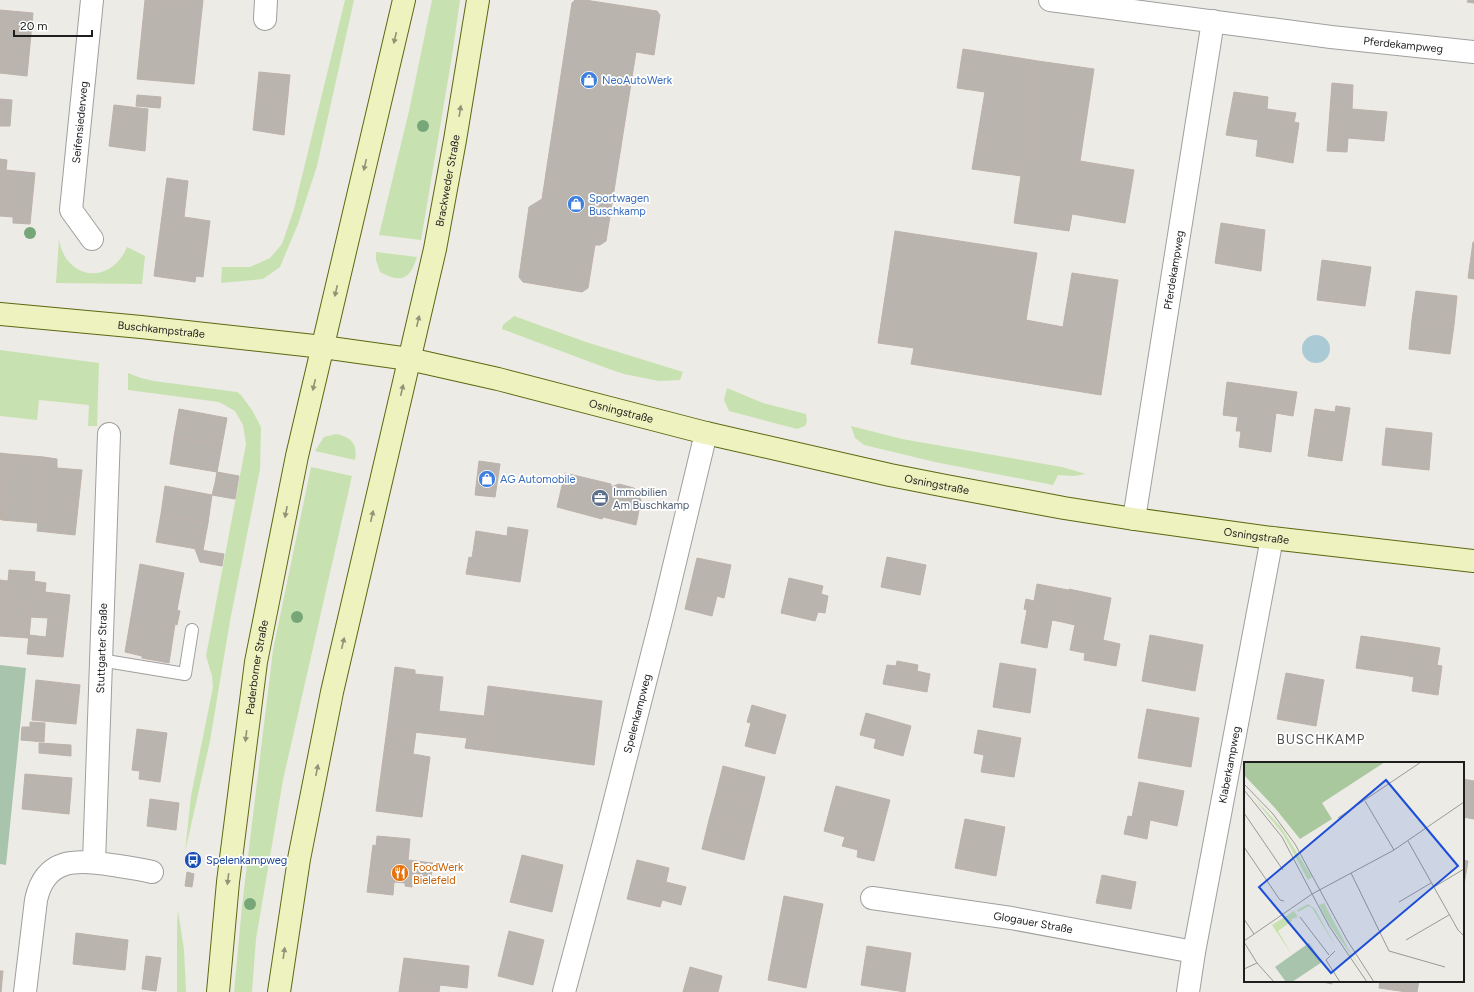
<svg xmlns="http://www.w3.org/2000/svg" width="1474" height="992" font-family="Figtree,sans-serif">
	<rect width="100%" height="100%" fill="#edebe5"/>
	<!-- grass -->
	<g fill="#c7e2b0">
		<polygon points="345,0 354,0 317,166 298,224 280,267 263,279 221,283 222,267 250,267 270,258 282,244 294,209"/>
		<polygon points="432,0 460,0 452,56 421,240 379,235 409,111"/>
		<path d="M59,239C65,280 111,286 127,247L145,256L142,284L56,283Z"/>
		<path d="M376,252L417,257C410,279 402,284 380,272L376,260Z"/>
		<polygon points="514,316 586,342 683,372 680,380 659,381 624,374 609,369 502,329 503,325"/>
		<polygon points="0,350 99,363 97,426 88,426 89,405 39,400 37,420 0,416"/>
		<polygon points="128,373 141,378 154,381 237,392 241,395 252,410 261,427 260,469 230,621 210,741 185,852 191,796 213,687 212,676 206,656 246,444 243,425 235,411 219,402 128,390"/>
		<polygon points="727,388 763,403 806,414 807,422 805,426 797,429 729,411 724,400"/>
		<polygon points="851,426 902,439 1062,467 1086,474 1074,476 1058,475 1053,485 935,462 864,445 855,438"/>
		<path d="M336,434C351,437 358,444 355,460L315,451L324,437Z"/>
		<polygon points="311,467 352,476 283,780 256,939 252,992 234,992 242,906 273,650"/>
		<polygon points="178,910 184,950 186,992 177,992 177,925"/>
	</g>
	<!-- cemetery -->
	<polygon fill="#a8c4ad" points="0,665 26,668 6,865 0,864"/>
	<!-- water -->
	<circle fill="#aacbd6" cx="1316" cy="349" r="14"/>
	<!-- building -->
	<g fill="#bab4ae" stroke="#bdb2a9">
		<polygon points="145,0 203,0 194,84 137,79"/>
		<polygon points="575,0 585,0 657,11 660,15 654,55 636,52 606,241 600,245 595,245 588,288 582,292 523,282 519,277 529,207 542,199 572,3"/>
		<polygon points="1468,0 1474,0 1474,3 1467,2"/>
		<polygon points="0,10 33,13 27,76 0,73"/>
		<polygon points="963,49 1038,61 1021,176 972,169 985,92 957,88"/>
		<polygon points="1038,61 1094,69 1080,161 1134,170 1125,223 1072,214 1069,231 1014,223"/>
		<polygon points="259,72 290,75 284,135 253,130"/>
		<polygon points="1332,83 1353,85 1352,109 1387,112 1384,141 1348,138 1347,152 1327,151"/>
		<polygon points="1234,92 1268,97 1267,109 1296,113 1294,122 1299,123 1293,163 1256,156 1258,140 1226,135"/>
		<polygon points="137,95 161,97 160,108 136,106"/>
		<polygon points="0,99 12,100 10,126 0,126"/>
		<polygon points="114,105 148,109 145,151 109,146"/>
		<polygon points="0,159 7,160 6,170 35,173 30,224 13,223 13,217 0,216"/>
		<polygon points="167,178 188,181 184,217 210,221 203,277 196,276 195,282 154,276"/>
		<polygon points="1221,223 1265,230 1261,271 1215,263"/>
		<polygon points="895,231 1037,253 1026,320 1063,327 1072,273 1118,280 1101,395 911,364 914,348 878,343"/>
		<polygon points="1473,242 1474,242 1474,279 1468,278"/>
		<polygon points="1322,260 1371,267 1365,306 1317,300"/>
		<polygon points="1416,291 1457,296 1454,325 1412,320"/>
		<polygon points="1412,320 1454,325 1450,354 1409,349"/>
		<polygon points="1227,382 1297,392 1293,416 1276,413 1271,452 1239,447 1241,431 1236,431 1238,417 1223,415"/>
		<polygon points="1336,406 1350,408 1342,461 1308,456 1315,409 1335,412"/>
		<polygon points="179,409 227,418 222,445 174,437"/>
		<polygon points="1386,428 1432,433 1429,470 1382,465"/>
		<polygon points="174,437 222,445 217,472 170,464"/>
		<polygon points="0,453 8,454 2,520 0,519"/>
		<polygon points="8,454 44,457 38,523 2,520"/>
		<polygon points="44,457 57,459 57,468 82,470 75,535 37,531"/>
		<polygon points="479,461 500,464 495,497 475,495"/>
		<polygon points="217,472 239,476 237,487 215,483"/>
		<polygon points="565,473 611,484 611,487 619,484 634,488 641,500 636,525 603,517 602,519 557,507"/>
		<polygon points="215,483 237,487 235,499 212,495"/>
		<polygon points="165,486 212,495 208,523 161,514"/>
		<polygon points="161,514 208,523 203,550 156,542"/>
		<polygon points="508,527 528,530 520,582 466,574 469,557 472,558 476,531 507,536"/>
		<polygon points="195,549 224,554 222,566 200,562"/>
		<polygon points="887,557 926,565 920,595 881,587"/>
		<polygon points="697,558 731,565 724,598 717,596 712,616 685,609"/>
		<polygon points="140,564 184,573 177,610 180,611 177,625 175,624 169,663 142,658 142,656 125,652"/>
		<polygon points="9,570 35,572 29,638 0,636 0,580 8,581"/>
		<polygon points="789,578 823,586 821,594 828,596 825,613 818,612 815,621 781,613"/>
		<polygon points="34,581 46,583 45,592 70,595 63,657 27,654 29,635 46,637 48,618 30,617"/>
		<polygon points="1037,584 1068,590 1062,622 1052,620 1047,648 1021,643 1027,610 1024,609 1026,599 1034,601"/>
		<polygon points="1069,589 1111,598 1103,640 1120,644 1116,666 1084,660 1085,653 1070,650 1075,625 1062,622"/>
		<polygon points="1150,635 1203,645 1195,691 1142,681"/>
		<polygon points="1361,636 1409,643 1404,675 1356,668"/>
		<polygon points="1409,643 1440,648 1437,665 1442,666 1438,695 1412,691 1414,677 1404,675"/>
		<polygon points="897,661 918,665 917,671 930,674 927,692 883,684 887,665 896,666"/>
		<polygon points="1000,663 1036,669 1030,713 993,707"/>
		<polygon points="395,667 415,670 415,674 443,677 439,711 484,716 480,750 465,748 467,738 387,729"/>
		<polygon points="1286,673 1324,680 1316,726 1277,719"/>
		<polygon points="36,680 80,685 76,724 32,720"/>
		<polygon points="488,686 602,701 594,765 480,750"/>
		<polygon points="752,705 786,715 775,754 745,746 751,723 747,722"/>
		<polygon points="1147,709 1199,718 1191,767 1138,758"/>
		<polygon points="866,713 911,726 903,756 874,748 876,739 860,735"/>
		<polygon points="30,722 45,723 44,742 21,740 22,727 30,727"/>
		<polygon points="137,729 167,733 160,782 139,779 140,771 132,770"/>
		<polygon points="387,729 416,732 413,754 430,757 422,817 376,811"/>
		<polygon points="978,730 1021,738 1014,777 981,772 984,755 974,753"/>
		<polygon points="39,743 71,745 71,756 39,753"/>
		<polygon points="723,766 765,777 758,805 716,794"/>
		<polygon points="25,774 72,778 69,814 22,809"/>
		<polygon points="1463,779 1474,781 1474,819 1463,817"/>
		<polygon points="1139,782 1184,791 1177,826 1150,820 1147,839 1124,834 1128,816 1132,817"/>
		<polygon points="836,786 890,800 874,861 857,857 858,850 842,846 845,837 824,831"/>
		<polygon points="716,794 758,805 751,832 709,820"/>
		<polygon points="150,799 179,803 176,830 147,826"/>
		<polygon points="965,819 1005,827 996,876 955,868"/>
		<polygon points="709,820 751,832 744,860 702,849"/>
		<polygon points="377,836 410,839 408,860 433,863 430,885 412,883 412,887 405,886 405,883 394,882 393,895 367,892 373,845 376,846"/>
		<polygon points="522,855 563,865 552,912 510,902"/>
		<polygon points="637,860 669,868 666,882 686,887 681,905 662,900 660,907 627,899"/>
		<polygon points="1463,860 1468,861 1463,891"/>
		<polygon points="187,872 194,874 192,887 185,886"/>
		<polygon points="1102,875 1136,882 1131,909 1096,903"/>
		<polygon points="784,896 823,904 806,988 768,980"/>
		<polygon points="509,931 544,940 533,985 498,976"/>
		<polygon points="76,933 128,940 125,970 73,964"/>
		<polygon points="867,946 911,953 905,992 861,985"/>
		<polygon points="146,956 161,958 156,991 142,989"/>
		<polygon points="404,958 469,966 467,988 440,985 439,992 399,992"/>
		<polygon points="690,967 722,976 718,992 683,992"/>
		<polygon points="0,971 3,971 1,992 0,992"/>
		<polygon points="1318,981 1332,981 1332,984"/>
		<polygon points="1380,981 1419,981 1417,992 1407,992 1379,988"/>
	</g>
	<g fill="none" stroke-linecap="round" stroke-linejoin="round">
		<defs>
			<polyline id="lane" points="100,660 185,674 192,630"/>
			<g id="street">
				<path id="s1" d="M1050,0L1331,37L1474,52"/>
				<polyline points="265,19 266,0"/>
				<path id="s2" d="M92,239L71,210L92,0"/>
				<path id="s3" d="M1134,519L1213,21"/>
				<path id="s4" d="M94,862L109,434"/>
				<path id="s5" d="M872,898L1011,918L1194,952"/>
				<path d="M25,992L36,900C45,858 76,859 112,865C125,867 139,869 152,872"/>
				<path id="s6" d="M564,992L605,839L663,612L706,433"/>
				<path id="s7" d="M1188,992L1194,952L1272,538"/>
			</g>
			<g id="secondary">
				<path id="s8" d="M0,314L141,327L323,347L409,359L498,379L706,433L890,475L946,486L1064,508L1134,519L1272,538L1474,561"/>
				<path id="s9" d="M218,992L228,882L256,662L297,456L404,0"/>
				<path id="s10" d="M279,992L299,859L332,692L435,249L455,140L478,0"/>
			</g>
		</defs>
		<!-- lane casing -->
		<use href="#lane" stroke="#9f9f9f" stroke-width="14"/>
		<!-- street casing -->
		<use href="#street" stroke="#9f9f9f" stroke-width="24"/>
		<!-- secondary casing -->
		<use href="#secondary" stroke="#5c6811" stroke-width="24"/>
		<!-- lane -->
		<use href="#lane" stroke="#fff" stroke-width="12"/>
		<!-- street -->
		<use href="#street" stroke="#fff" stroke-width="22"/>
		<!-- secondary -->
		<use href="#secondary" stroke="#eef2be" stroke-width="22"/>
	</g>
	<!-- trees -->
	<g fill="#77a779">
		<circle cx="423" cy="126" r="6"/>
		<circle cx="30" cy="233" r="6"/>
		<circle cx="297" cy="617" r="6"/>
		<circle cx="250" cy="904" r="6"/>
	</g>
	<!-- one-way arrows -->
	<defs><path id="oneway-solid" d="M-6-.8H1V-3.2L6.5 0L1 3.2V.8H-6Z"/></defs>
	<g fill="#909376">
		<use href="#oneway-solid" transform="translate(395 38) rotate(103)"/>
		<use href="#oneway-solid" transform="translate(460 111) rotate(-81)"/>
		<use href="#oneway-solid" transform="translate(365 165) rotate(103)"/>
		<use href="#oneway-solid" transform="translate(336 291) rotate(103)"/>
		<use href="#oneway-solid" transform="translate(418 321) rotate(-77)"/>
		<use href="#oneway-solid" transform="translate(314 385) rotate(103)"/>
		<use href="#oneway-solid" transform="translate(402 390) rotate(-77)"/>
		<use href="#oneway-solid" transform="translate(286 512) rotate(101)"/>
		<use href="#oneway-solid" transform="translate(372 516) rotate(-77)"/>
		<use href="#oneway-solid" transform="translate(343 643) rotate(-77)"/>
		<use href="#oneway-solid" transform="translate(246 736) rotate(97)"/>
		<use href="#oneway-solid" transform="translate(317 770) rotate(-79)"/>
		<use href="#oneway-solid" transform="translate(228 879) rotate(97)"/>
		<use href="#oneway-solid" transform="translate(284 953) rotate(-82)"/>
	</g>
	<!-- icons -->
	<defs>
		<symbol id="shop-disc" viewBox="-11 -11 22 22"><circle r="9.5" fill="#3f7fe0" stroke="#fff"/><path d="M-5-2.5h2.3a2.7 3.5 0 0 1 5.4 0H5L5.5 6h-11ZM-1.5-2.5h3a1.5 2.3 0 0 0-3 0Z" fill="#fff"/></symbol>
		<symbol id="office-disc" viewBox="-11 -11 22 22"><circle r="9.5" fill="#5c6f8a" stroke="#fff"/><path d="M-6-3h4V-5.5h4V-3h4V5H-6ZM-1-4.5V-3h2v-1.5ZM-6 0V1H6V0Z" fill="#fff"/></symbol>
		<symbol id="bus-disc" viewBox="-11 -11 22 22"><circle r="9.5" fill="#1a4fb4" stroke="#fff"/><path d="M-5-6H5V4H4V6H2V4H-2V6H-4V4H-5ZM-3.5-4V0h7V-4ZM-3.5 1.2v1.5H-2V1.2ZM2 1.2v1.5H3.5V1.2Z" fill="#fff"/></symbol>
		<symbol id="restaurant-disc" viewBox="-11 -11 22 22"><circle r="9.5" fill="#e8710a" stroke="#fff"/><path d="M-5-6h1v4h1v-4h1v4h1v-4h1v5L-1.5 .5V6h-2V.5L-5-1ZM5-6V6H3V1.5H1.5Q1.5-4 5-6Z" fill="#fff"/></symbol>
	</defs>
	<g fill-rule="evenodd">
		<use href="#shop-disc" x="579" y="70" width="20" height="20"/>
		<use href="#shop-disc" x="566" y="194" width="20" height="20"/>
		<use href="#shop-disc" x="477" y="469" width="20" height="20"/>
		<use href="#office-disc" x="590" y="488" width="20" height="20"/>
		<use href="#bus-disc" x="183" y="850" width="20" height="20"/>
		<use href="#restaurant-disc" x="390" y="863" width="20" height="20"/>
	</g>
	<g text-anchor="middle" stroke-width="3.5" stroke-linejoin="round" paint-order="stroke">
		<!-- street labels -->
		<g font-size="11" fill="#1e1e1e" stroke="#fff">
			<text dy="4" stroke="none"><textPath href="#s1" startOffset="356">Pferdekampweg</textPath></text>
			<text dy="4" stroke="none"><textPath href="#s2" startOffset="124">Seifensiederweg</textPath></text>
			<text dy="4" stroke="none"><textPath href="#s10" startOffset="829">Brackweder Straße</textPath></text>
			<text dy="4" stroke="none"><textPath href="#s3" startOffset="252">Pferdekampweg</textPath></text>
			<text dy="4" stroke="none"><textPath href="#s8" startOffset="162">Buschkampstraße</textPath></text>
			<text dy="4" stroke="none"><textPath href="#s8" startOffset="630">Osningstraße</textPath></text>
			<text dy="4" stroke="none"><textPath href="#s8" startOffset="954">Osningstraße</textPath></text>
			<text dy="4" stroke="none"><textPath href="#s8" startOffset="1278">Osningstraße</textPath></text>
			<text dy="4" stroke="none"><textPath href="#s4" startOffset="214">Stuttgarter Straße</textPath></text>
			<text dy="4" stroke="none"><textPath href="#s9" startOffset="327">Paderborner Straße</textPath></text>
			<text dy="4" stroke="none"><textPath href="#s6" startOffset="288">Spelenkampweg</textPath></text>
			<text dy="4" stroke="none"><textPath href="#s7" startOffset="231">Klaberkampweg</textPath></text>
			<text dy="4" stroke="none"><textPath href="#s5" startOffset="163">Glogauer Straße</textPath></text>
		</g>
		<!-- shop labels -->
		<g font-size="11" fill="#366cbe" stroke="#fff" text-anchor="start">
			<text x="602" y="84">NeoAutoWerk</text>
			<text x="589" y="202">Sportwagen<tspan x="589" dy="13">Buschkamp</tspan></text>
			<text x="500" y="483">AG Automobile</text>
		</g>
		<!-- service labels -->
		<g font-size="11" fill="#4e5e75" stroke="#fff" text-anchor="start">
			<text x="613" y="496">Immobilien<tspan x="613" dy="13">Am Buschkamp</tspan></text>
		</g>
		<!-- transit labels -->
		<g font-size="11" fill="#164399" stroke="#fff" text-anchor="start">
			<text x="206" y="864">Spelenkampweg</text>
		</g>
		<!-- food labels -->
		<g font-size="11" fill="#c56008" stroke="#fff" text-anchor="start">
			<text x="413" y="871">FoodWerk<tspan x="413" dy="13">Bielefeld</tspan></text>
		</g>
		<!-- quarter labels -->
		<g font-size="13" letter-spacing="1" fill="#515151" stroke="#fff">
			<text x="1321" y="744">BUSCHKAMP</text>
		</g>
	</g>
	<!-- overview -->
	<g transform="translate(1244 762)">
		<rect width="220" height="220" fill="#edebe5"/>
		<path d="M9,35L37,65L68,115L64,118L39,72ZM80,141L105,188L127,220L85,162L75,143ZM64,142L71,147L92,185L68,146L65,144L54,150L53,148ZM50,149L54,155L47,157L48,159L34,169L48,193L28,163Z" fill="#c7e2b0"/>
		<path d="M0,0H141L78,41L88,57L56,77L31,46L0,13Z" fill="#a9c89e"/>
		<path d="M65,181L78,200L48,220H42L31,205Z" fill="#a8c4ad"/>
		<path fill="none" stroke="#9a9995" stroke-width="1" d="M0,22L29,52L51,82L103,178L130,220M0,28L38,75L85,164L123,220M121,39L150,88M0,51L39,108M94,56L177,0M164,79L214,168L220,174M0,85L36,138L40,139M107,111L145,189L201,205M190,125L220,107M155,140L187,121M56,155L85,193M0,157L10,172M162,178L205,153M0,179L68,132L150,88L220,40M0,180L13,201L30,220M91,189L82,198L96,220M0,207L13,201"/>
		<path fill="#1d4ed8" fill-opacity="0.15" stroke="#1d4ed8" stroke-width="2" d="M142,18L214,104L87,211L15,125Z"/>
		<rect width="220" height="220" fill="none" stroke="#1e1e1e" stroke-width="2"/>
	</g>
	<!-- scale -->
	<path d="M14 30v6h78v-6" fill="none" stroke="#1e1e1e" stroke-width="2"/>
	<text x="20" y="30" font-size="12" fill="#1e1e1e" stroke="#ffffff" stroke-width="3" paint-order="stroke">20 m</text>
</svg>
